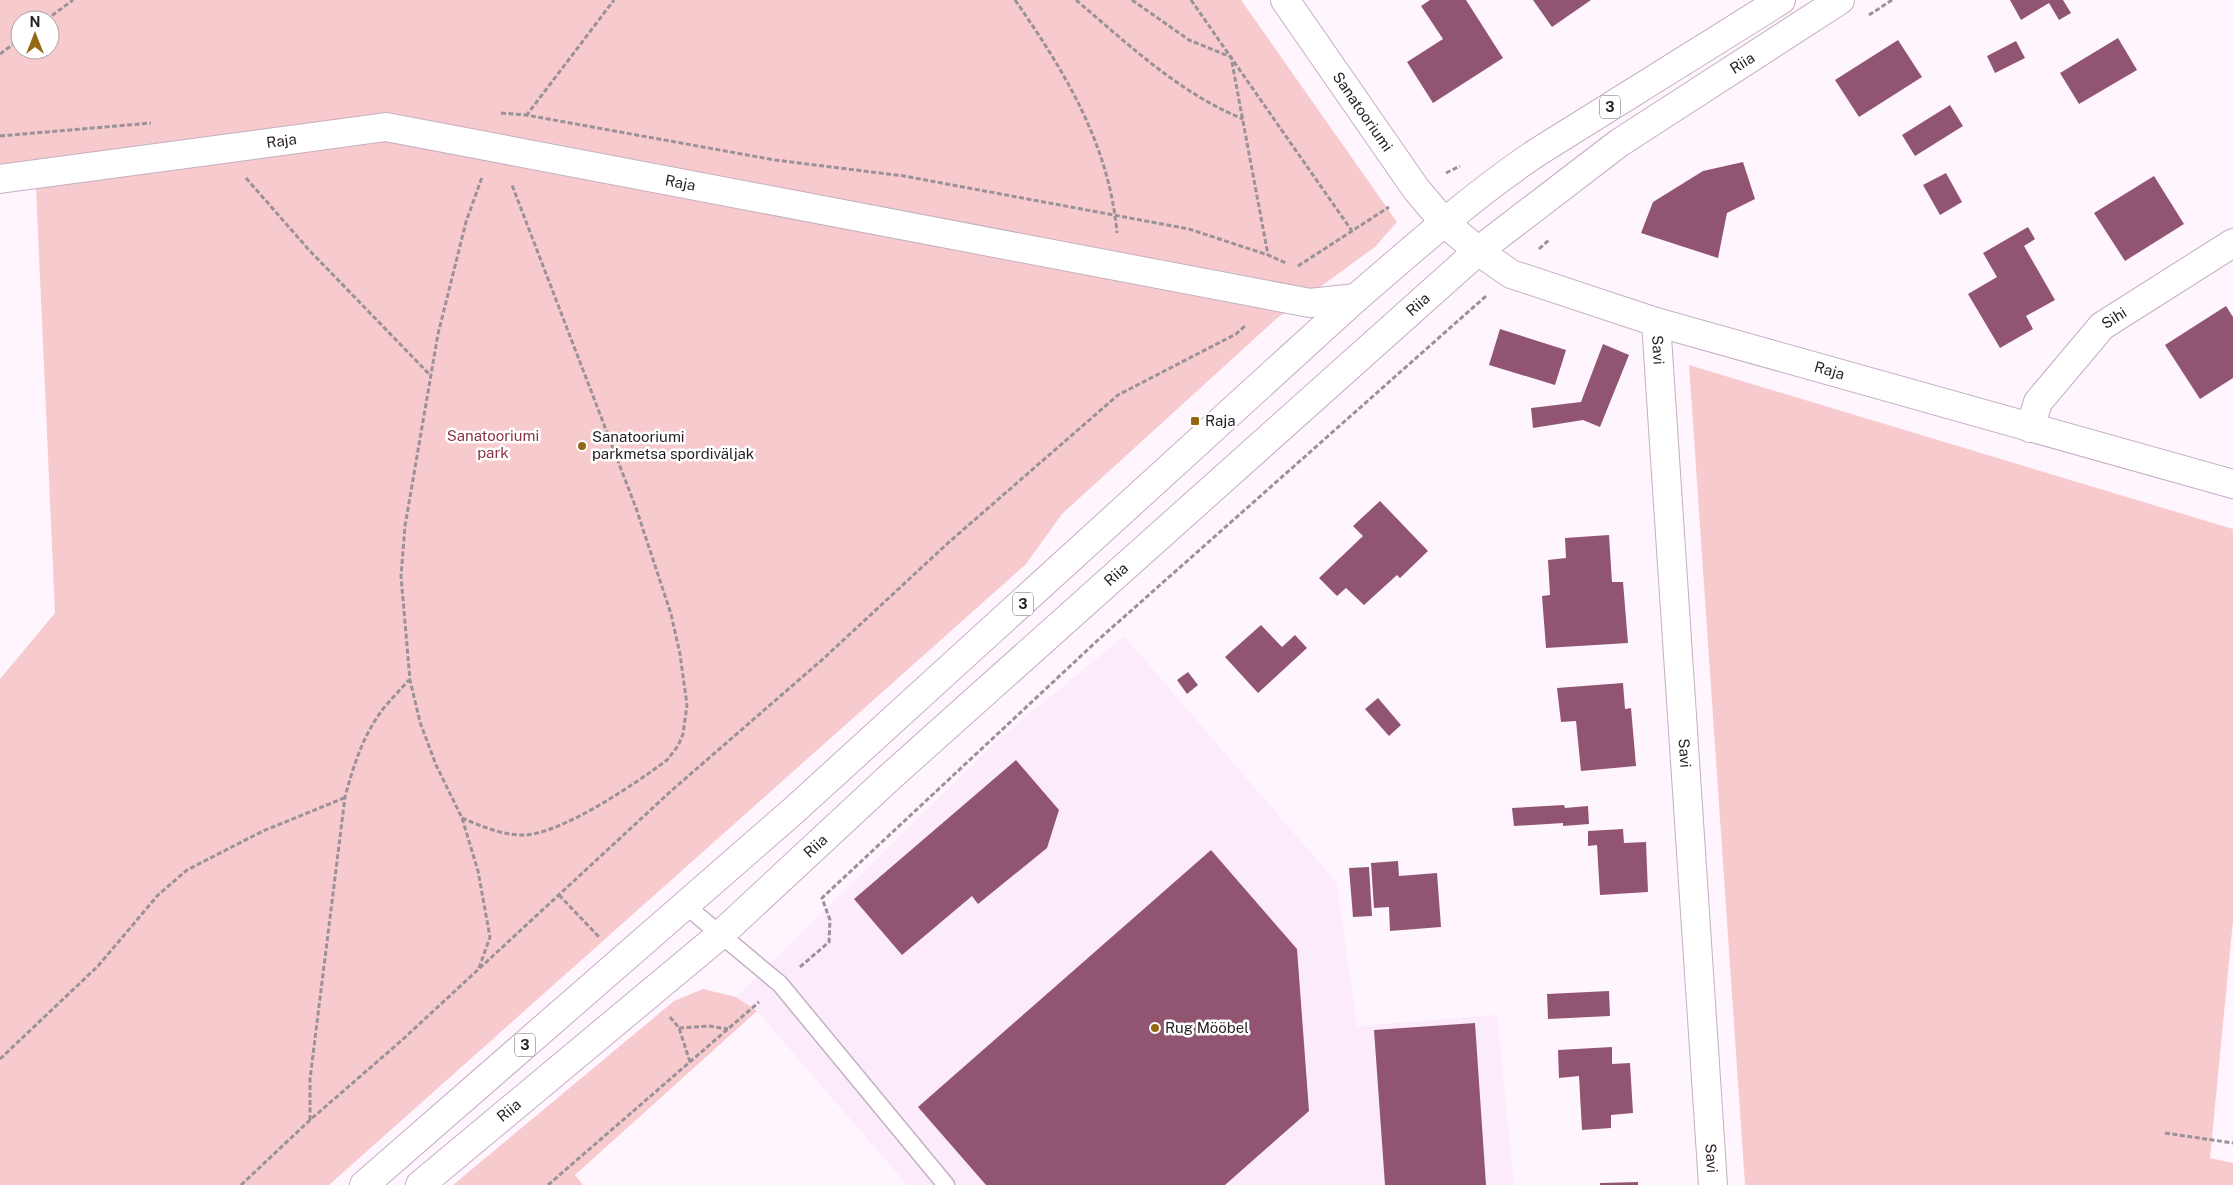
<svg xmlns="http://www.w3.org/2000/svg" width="2233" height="1185" font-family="'Public Sans',sans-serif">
	<rect width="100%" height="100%" fill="#fff5fe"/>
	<!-- built -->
	<polygon fill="#fcebfb" points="1124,636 1337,883 1357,1026 1497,1015 1514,1185 907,1185 757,1011 736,997 1000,738"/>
	<!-- green -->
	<g fill="#f7cbce" fill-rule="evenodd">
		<path d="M0,0H1241L1397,222L1375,247L1276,319L1062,514L1026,564L329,1185H0V679L55,613L35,165L0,168ZM20,20H50V50H20Z"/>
		<polygon points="1689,365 2233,529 2233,921 2210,1158 2233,1163 2233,1185 1745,1185"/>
		<polygon points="703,989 736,997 757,1011 575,1175 583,1185 453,1185 674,1001"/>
	</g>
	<!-- building -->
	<g fill="#915572">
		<polygon points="1430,0 1466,0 1503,58 1433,103 1407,62 1443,39 1421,6"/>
		<polygon points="1533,0 1591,0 1552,27"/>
		<polygon points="2010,0 2063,0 2071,13 2059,20 2049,3 2021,20"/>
		<polygon points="2118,38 2137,70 2079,104 2060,73"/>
		<polygon points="1898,40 1922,77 1859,117 1835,80"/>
		<polygon points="2016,41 2025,58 1995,73 1987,56"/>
		<polygon points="1950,105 1963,126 1915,156 1902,135"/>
		<polygon points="1743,162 1755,199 1727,213 1718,258 1641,233 1653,202 1703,171"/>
		<polygon points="1946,173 1962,202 1940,215 1923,185"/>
		<polygon points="2154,176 2184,224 2125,261 2094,213"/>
		<polygon points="2028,227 2035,239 2024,246 2055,300 2026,316 2033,329 2000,348 1968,294 1997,277 1983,253"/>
		<polygon points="2226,306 2233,317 2233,378 2200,399 2165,345"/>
		<polygon points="1500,329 1566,350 1555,385 1489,365"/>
		<polygon points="1603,344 1629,355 1600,427 1583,420 1533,428 1531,408 1581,402"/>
		<polygon points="1380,501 1428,551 1400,578 1397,575 1364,605 1346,588 1337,596 1319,578 1363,536 1353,526"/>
		<polygon points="1609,535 1612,582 1623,582 1628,643 1546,648 1542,596 1550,595 1548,560 1566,558 1565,538"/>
		<polygon points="1261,625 1282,647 1295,635 1307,648 1258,693 1225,657"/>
		<polygon points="1188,672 1198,685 1187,694 1177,680"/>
		<polygon points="1623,683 1625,709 1631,708 1636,766 1581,771 1576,721 1561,722 1557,688"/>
		<polygon points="1378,698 1401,725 1389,736 1365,709"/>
		<polygon points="1016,760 1059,810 1047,848 978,904 972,896 902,955 854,899"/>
		<polygon points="1564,805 1565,808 1588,806 1589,824 1563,826 1563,823 1514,826 1512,808"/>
		<polygon points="1623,829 1624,843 1646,842 1648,892 1600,895 1597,845 1588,846 1588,831"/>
		<polygon points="1211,850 1297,949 1309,1111 1225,1185 986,1185 918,1107"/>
		<polygon points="1398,861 1399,876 1437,873 1441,927 1390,931 1389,907 1374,908 1371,863"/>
		<polygon points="1369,867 1372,916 1353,917 1349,868"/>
		<polygon points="1609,991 1610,1016 1548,1019 1547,994"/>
		<polygon points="1475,1023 1486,1185 1385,1185 1374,1030"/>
		<polygon points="1612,1047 1612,1064 1630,1063 1633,1113 1611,1115 1611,1128 1582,1130 1579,1076 1559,1078 1558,1050"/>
		<polygon points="1638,1182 1638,1185 1600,1185 1600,1183"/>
	</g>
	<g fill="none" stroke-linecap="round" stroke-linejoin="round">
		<defs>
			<polyline id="lane" points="685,905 780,984 946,1185"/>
			<g id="street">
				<path id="s1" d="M1285,0L1416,189L1444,222L1478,251L1511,274L1656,322L2233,484"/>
				<path id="s2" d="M0,179L386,127L1310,303L1356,298"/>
				<path id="s3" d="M1656,322L1713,1185"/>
				<path id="s4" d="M2030,428L2038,402L2102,326L2233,243"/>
			</g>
			<g id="highway">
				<path d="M364,1185L792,812L1356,298C1414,248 1472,196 1536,153L1781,0"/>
				<path id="s5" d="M420,1185L720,935L890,777L1478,251L1619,143L1840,0"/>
			</g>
		</defs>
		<!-- lane casing -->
		<use href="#lane" stroke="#c5afc3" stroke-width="19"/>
		<!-- street casing -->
		<use href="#street" stroke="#c5afc3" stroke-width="30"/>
		<!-- highway casing -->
		<use href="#highway" stroke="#c5afc3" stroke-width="30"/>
		<!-- path -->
		<g stroke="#9a9199" stroke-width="3" stroke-dasharray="5 2.5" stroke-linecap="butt">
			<path d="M1015,0C1065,72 1109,144 1117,233"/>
			<path d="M1076,0C1128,44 1179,93 1243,119"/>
			<polyline points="1132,0 1189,40 1231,57 1268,255"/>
			<polyline points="1191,0 1352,231"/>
			<polyline points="1869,15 1892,0"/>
			<polyline points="46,20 73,0"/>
			<polyline points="0,54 20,39"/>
			<polyline points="501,113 526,115 775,160 904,176 1189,229 1268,255 1286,263"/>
			<polyline points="526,116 614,0"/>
			<polyline points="0,136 151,123"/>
			<polyline points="1446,173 1460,166"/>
			<polyline points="246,178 309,250 431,376"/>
			<polyline points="1539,249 1549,240"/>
			<polyline points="1298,266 1389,207"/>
			<path d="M462,818C481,826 504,836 525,835C563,833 635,784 667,760L678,746L683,734L687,705L680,654L671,614L636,508L512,185"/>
			<polyline points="559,895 600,938"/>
			<polyline points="800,967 829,942 830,920 822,898 1098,640 1486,296"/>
			<polyline points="479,968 490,937 478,871 462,818 436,765 420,722 410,680 401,576 405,526 438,334 466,222 482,177"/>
			<polyline points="670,1017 679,1028 690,1062"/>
			<polyline points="679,1028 709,1026 728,1029"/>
			<polyline points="0,1059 98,966 158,895 187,870 263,831 344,798"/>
			<path d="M310,1120V1079L345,797C353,767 363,735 383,709C391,699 400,690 409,680"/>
			<polyline points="2165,1133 2233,1143"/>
			<polyline points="241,1185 310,1120 401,1041 671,791 823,659 948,543 1118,395 1236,334 1246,325"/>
			<polyline points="548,1185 759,1002"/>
		</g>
		<!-- lane -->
		<use href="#lane" stroke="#fff" stroke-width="16"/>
		<!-- street -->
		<use href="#street" stroke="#fff" stroke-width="28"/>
		<!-- highway -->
		<use href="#highway" stroke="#fff" stroke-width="28"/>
	</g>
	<!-- markers -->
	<g fill="#936813" stroke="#fff" stroke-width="2">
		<rect x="1190" y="416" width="10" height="10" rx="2.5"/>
		<circle cx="582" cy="446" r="5"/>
		<circle cx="1155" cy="1028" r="5"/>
	</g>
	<g text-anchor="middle" stroke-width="5" stroke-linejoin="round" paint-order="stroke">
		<!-- shield labels -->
		<g fill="#fff" stroke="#676266" stroke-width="1">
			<rect x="1600" y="95.5" width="20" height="23" rx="4"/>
			<rect x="1013" y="592.5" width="20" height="23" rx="4"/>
			<rect x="515" y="1033.5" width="20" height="23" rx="4"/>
		</g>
		<g font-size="14" font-weight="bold" fill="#261e25">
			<text x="1610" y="112">3</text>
			<text x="1023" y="609">3</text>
			<text x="525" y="1050">3</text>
		</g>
		<!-- street labels -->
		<g font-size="15" fill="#261e25" stroke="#fff">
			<text dy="5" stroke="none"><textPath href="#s5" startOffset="1736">Riia</textPath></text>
			<text dy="5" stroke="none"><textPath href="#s1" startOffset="136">Sanatooriumi</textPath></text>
			<text dy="5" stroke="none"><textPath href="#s2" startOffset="284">Raja</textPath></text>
			<text dy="5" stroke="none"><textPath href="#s2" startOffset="689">Raja</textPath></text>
			<text dy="5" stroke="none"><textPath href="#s5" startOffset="1331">Riia</textPath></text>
			<text dy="5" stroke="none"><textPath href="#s4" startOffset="141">Sihi</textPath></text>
			<text dy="5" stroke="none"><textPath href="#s3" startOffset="28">Savi</textPath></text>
			<text dy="5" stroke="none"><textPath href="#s1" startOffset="691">Raja</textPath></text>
			<text dy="5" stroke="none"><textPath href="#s5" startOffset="926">Riia</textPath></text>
			<text dy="5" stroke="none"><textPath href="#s3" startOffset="432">Savi</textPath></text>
			<text dy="5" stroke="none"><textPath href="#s5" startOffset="521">Riia</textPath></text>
			<text dy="5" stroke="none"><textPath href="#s5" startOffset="116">Riia</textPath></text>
			<text dy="5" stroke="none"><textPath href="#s3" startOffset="838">Savi</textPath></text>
		</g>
		<!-- poi labels -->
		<g font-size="15" fill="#261e25" stroke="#fff" text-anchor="start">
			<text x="1205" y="426">Raja</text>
			<text x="592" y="442">Sanatooriumi<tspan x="592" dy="17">parkmetsa spordiväljak</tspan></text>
			<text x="1165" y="1033">Rug Mööbel</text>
		</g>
		<!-- park labels -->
		<g font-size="15" fill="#8b3443" stroke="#fff">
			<text x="493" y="441">Sanatooriumi<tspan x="493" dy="17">park</tspan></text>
		</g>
	</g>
	<!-- north arrow -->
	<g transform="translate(35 35)"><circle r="24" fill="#ffffff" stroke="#a8a5a8"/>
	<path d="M0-4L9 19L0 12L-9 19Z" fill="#936813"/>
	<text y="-8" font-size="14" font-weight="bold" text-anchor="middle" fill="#261e25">N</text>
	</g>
</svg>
